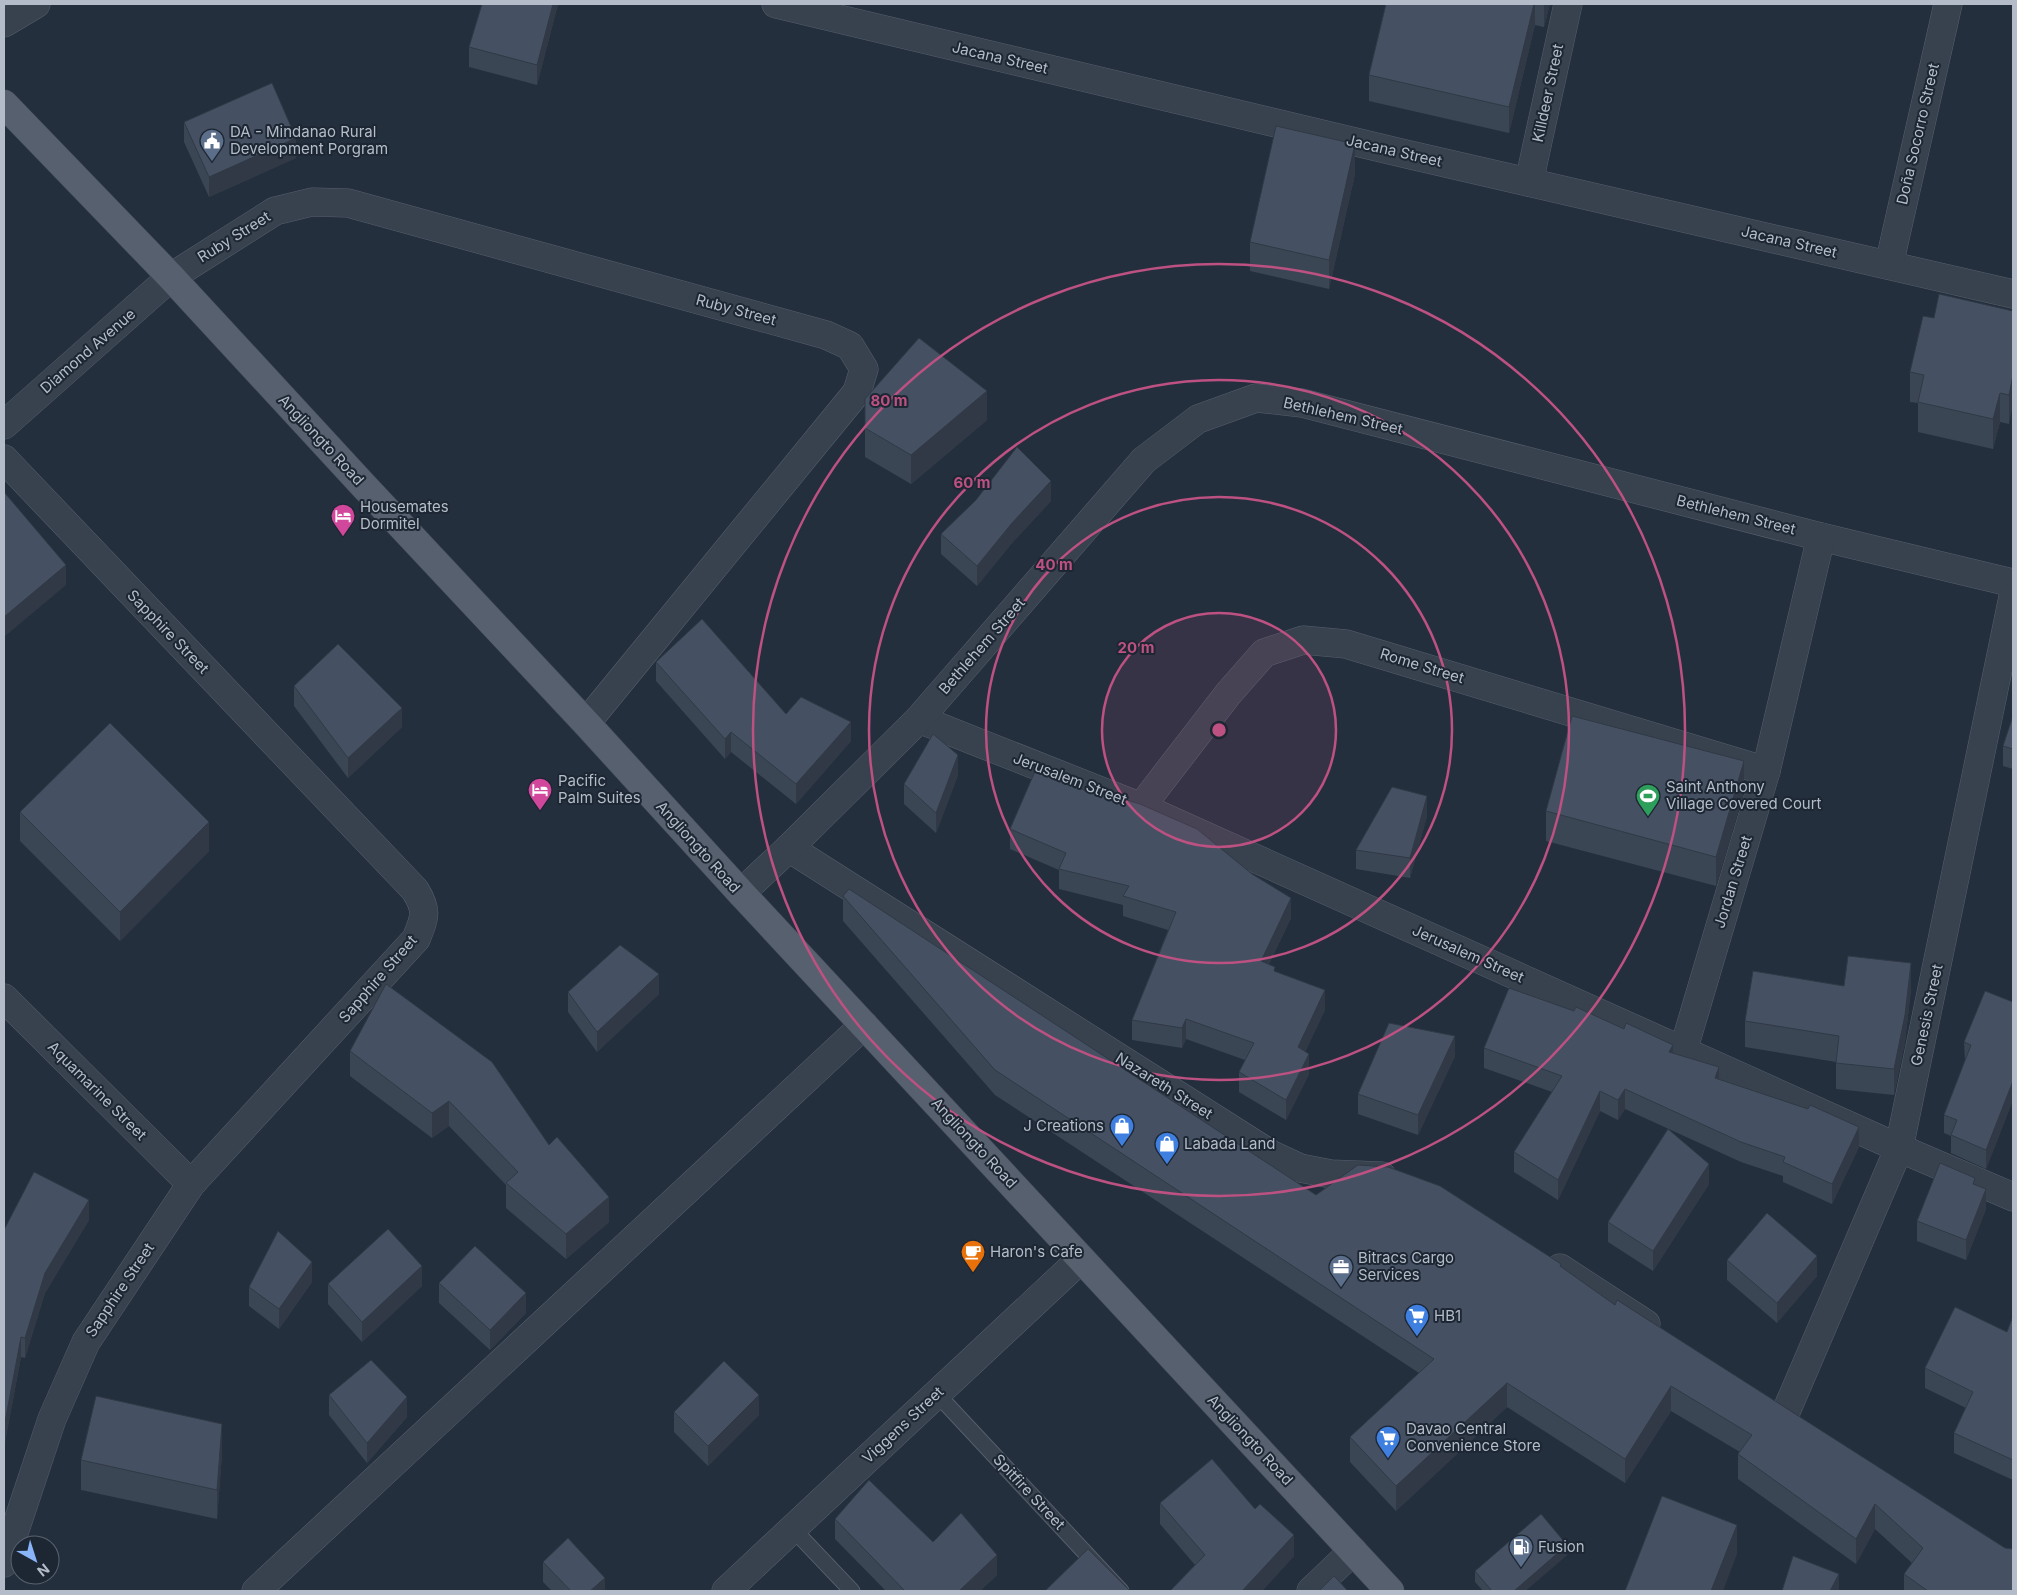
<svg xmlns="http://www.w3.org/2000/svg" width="2017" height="1595" font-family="Inter,sans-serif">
	<rect width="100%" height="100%" fill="#242f3e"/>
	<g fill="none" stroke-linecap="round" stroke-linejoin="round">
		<defs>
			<g id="service">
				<polyline points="937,1394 1121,1591"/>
				<polyline points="792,1528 852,1591"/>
			</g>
			<g id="minor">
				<polyline points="776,4 1406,154 2013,294"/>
				<polyline points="4,23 36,4"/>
				<polyline points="1529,182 1568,4"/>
				<polyline points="1889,265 1948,4"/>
				<polyline points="4,425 171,277 275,211 312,202 348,203 826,335 850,346 864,369 857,392 586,723"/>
				<path d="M4,459L415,890C428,911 425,917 416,939L191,1184L86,1342L52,1419L4,1563"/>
				<polyline points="919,719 1141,807 1899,1148 2013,1197"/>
				<polyline points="1141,807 1228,694 1264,653 1303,640 1346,644 1766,771"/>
				<polyline points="789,848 1272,1155 1300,1168 1331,1174 1382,1176"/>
				<polyline points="741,893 789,848 919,719 1144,460 1198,419 1256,398 1302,403 1821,537 2013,583"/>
				<polyline points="4,998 191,1184"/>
				<polyline points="1683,1051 1766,771 1821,537"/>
				<polyline points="1560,1268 1646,1324"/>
				<polyline points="1785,1414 1899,1148 2013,597"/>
				<polyline points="256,1591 864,1025"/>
				<polyline points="726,1591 1081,1259"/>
				<polyline points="1311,1591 1353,1551"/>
			</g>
			<polyline id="primary" points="4,104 171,277 362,484 586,723 741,893 1390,1591"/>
		</defs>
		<!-- service casing -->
		<use href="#service" stroke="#565f6c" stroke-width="17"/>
		<!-- minor casing -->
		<use href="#minor" stroke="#565f6c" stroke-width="29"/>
		<!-- primary casing -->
		<use href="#primary" stroke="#414a57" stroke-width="29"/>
		<!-- service -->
		<use href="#service" stroke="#38414e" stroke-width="15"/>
		<!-- minor -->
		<use href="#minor" stroke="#38414e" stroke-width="28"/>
		<!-- primary -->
		<use href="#primary" stroke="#56606e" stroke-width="28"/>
	</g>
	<!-- wall -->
	<g fill="#3b4654">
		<polygon points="558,4 537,85 469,67 469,47"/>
		<polygon points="1386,4 1550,4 1544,27 1535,25 1509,133 1369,101 1369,75"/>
		<polygon points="184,122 296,158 209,197 184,142"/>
		<polygon points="1355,174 1329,289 1250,271 1250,242"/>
		<polygon points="2013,311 2009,424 2000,422 1993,449 1918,432 1918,403 1910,402 1910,372 1934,318"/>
		<polygon points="865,399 987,420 911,484 865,457"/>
		<polygon points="1051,501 1012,543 977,586 941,554 941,534"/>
		<polygon points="656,662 786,714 851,741 796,804 731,752 725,759 656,681"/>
		<polygon points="294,686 402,727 348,778 294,706"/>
		<polygon points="2013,716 2013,769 2003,766 2003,746"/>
		<polygon points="958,775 936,833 904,804 904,784"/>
		<polygon points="1744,791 1716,886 1546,841 1546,811"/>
		<polygon points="20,812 209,851 120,941 20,841"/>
		<polygon points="1427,816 1410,878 1356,869 1356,850"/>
		<polygon points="1010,829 1291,918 1269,964 1275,972 1325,1010 1305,1052 1309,1074 1286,1120 1239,1092 1239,1072 1245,1060 1186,1039 1182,1048 1132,1040 1132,1020 1168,930 1123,916 1123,905 1059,889 1059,870 1010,849"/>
		<polygon points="843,896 1316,1195 1561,1267 2013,1591 1904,1591 1904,1574 1912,1563 1875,1529 1856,1564 1738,1479 1738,1454 1740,1452 1671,1411 1625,1483 1507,1407 1396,1511 1350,1462 1350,1437 1419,1373 995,1095 843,921"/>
		<polygon points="1844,986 1911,989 1905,1042 1894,1095 1836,1089 1836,1062 1745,1047 1745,1021"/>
		<polygon points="568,992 659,994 597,1052 568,1012"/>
		<polygon points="2013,1002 2013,1100 1986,1169 1951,1153 1951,1136 1944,1133 1944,1115 1965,1061 1964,1042"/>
		<polygon points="1484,1048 1673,1053 1719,1079 1859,1147 1832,1204 1783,1182 1783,1176 1741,1162 1625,1109 1618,1120 1600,1111 1558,1200 1514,1172 1514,1152 1552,1092 1484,1068"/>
		<polygon points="350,1051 549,1145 609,1222 566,1259 506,1208 506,1185 449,1126 432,1138 350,1076"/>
		<polygon points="1455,1056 1418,1135 1358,1114 1358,1094"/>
		<polygon points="1709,1184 1653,1271 1608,1242 1608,1222"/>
		<polygon points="1975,1185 1986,1209 1966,1260 1917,1241 1917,1221"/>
		<polygon points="89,1220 45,1293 25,1358 21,1357 5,1442 4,1442 4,1230"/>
		<polygon points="1727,1260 1817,1276 1777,1323 1727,1280"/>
		<polygon points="312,1282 279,1329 249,1306 249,1287"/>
		<polygon points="439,1283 526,1313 490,1350 439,1303"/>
		<polygon points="328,1284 422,1286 362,1342 328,1304"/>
		<polygon points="2013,1316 2013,1480 1954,1453 1954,1433 1966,1408 1925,1388 1925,1368 2007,1332"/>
		<polygon points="329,1395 407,1417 367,1463 329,1415"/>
		<polygon points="674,1412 759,1415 708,1466 674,1432"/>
		<polygon points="222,1454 217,1519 81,1490 81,1460"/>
		<polygon points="1160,1503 1294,1556 1262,1591 1170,1591 1195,1565 1160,1524"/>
		<polygon points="835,1519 933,1542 997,1575 980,1591 886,1591 835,1539"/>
		<polygon points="1567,1555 1525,1591 1483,1591 1475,1582 1475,1571"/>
		<polygon points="543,1562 605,1591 552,1591 543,1582"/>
	</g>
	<!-- shaded-wall -->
	<g fill="#303945">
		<polygon points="553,4 558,4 537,85 537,65"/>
		<polygon points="1534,4 1535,4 1535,25 1509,133 1509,107"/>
		<polygon points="1544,4 1550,4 1544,27"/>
		<polygon points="296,138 296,158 209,197 209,177"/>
		<polygon points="1355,144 1355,174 1329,289 1329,260"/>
		<polygon points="2013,375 2013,404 2009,424 2009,395"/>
		<polygon points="987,391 987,420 911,484 911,455"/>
		<polygon points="2000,393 2000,422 1993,449 1993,419"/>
		<polygon points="1051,481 1051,501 1012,543 977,586 977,566 1012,523"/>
		<polygon points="66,565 66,585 4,637 4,617"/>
		<polygon points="402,708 402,727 348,778 348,758"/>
		<polygon points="851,722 851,741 796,804 796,784"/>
		<polygon points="731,732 731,752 725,759 725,739"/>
		<polygon points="958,755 958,775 936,833 936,813"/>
		<polygon points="1744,761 1744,791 1716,886 1716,857"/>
		<polygon points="1427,796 1427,816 1410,878 1410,858"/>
		<polygon points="209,822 209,851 120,941 120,912"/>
		<polygon points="1291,898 1291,918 1261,980 1261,961"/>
		<polygon points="1911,963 1911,989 1905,1042 1894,1095 1894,1069"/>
		<polygon points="659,974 659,994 597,1052 597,1032"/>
		<polygon points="1325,990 1325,1010 1298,1067 1298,1047"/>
		<polygon points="1186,1019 1186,1039 1182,1048 1182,1028"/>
		<polygon points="1455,1036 1455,1056 1418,1135 1418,1115"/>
		<polygon points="1673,1045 1673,1065 1669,1052"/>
		<polygon points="1309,1054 1309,1074 1286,1120 1286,1100"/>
		<polygon points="1719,1067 1719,1087 1715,1078"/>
		<polygon points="2013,1081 2013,1100 1986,1169 1986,1150"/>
		<polygon points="1625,1089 1625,1109 1618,1120 1618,1100"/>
		<polygon points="1600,1091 1600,1111 1558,1200 1558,1180"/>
		<polygon points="449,1101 449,1126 432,1138 432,1113"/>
		<polygon points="1859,1127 1859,1147 1832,1204 1832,1184"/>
		<polygon points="1709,1164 1709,1184 1653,1271 1653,1251"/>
		<polygon points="1986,1189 1986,1209 1966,1260 1966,1240"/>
		<polygon points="609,1197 609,1222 566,1259 566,1234"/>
		<polygon points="89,1200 89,1220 45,1293 25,1358 25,1338 45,1273"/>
		<polygon points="1817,1256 1817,1276 1777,1323 1777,1303"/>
		<polygon points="312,1262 312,1282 279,1329 279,1309"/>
		<polygon points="422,1266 422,1286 362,1342 362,1322"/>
		<polygon points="526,1293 526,1313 490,1350 490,1330"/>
		<polygon points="21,1337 21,1357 5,1442 5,1422"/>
		<polygon points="1507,1383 1507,1407 1396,1511 1396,1486"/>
		<polygon points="1671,1386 1671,1411 1625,1483 1625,1459"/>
		<polygon points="759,1395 759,1415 708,1466 708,1446"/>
		<polygon points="407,1397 407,1417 367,1463 367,1443"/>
		<polygon points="222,1424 222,1454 217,1519 217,1490"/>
		<polygon points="1875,1504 1875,1529 1856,1564 1856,1539"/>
		<polygon points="1737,1525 1737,1554 1723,1591 1711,1591"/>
		<polygon points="1294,1535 1294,1556 1262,1591 1242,1591"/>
		<polygon points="1567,1545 1567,1555 1525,1591 1514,1591"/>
		<polygon points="997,1555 997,1575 980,1591 959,1591"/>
		<polygon points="1839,1574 1839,1591 1830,1591"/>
		<polygon points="605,1578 605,1591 590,1591"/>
	</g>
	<!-- building -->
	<g fill="#455162" stroke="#303945">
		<polygon points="482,4 553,4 537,65 469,47"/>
		<polygon points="1386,4 1534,4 1509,107 1369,75"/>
		<polygon points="272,83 296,138 209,177 184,122"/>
		<polygon points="1276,126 1355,144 1329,260 1250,242"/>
		<polygon points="1939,294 2013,311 2013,375 2009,395 2000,393 1993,419 1918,402 1924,375 1910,372 1923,316 1934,318"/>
		<polygon points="919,338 987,391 911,455 865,428 865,399"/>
		<polygon points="1017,447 1051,481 1012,523 977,566 941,534 976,500"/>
		<polygon points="4,492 66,565 4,617"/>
		<polygon points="702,619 786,714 801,697 851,722 796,784 731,732 725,739 656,662"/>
		<polygon points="338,644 402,708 348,758 294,686"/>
		<polygon points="1572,716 1744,761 1716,857 1546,811"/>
		<polygon points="2013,716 2013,749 2003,746"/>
		<polygon points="110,723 209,822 120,912 20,812"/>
		<polygon points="933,734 958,755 936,813 904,784"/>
		<polygon points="1036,769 1093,794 1094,790 1140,804 1197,829 1252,874 1291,898 1261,961 1275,967 1274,971 1325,990 1298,1047 1309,1054 1286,1100 1239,1072 1254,1043 1186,1019 1182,1028 1132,1020 1176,912 1123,896 1129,886 1059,869 1066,853 1010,829"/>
		<polygon points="1392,787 1427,796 1410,858 1356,850"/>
		<polygon points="849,889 1316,1195 1358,1165 1388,1167 1440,1186 1561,1264 1560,1266 1615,1305 1617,1300 2005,1548 2013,1549 2013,1591 1928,1591 1904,1574 1923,1548 1875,1504 1856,1539 1738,1454 1752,1435 1671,1386 1625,1459 1507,1383 1396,1486 1350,1437 1434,1359 995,1070 843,896"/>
		<polygon points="620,945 659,974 597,1032 568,992"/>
		<polygon points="1848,956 1911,963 1905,1015 1894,1069 1836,1063 1839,1036 1745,1021 1753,971 1844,986"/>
		<polygon points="386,984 492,1062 549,1145 557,1137 609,1197 566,1234 506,1183 518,1172 449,1101 432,1113 350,1051"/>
		<polygon points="1509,988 1574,1011 1576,1007 1624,1029 1626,1023 1673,1045 1669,1052 1719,1067 1715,1078 1808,1109 1810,1105 1859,1127 1832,1184 1783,1162 1785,1157 1741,1142 1625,1089 1618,1100 1600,1091 1558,1180 1514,1152 1562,1076 1484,1048"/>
		<polygon points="1985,991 2013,1002 2013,1081 1986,1150 1951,1135 1957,1120 1944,1115 1971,1045 1964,1042"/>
		<polygon points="1389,1023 1455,1036 1418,1115 1358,1094"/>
		<polygon points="1668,1129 1709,1164 1653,1251 1608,1222"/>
		<polygon points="1940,1163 1975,1178 1973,1184 1986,1189 1966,1240 1917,1221"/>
		<polygon points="34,1172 89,1200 45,1273 25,1338 21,1337 5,1422 4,1422 4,1230"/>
		<polygon points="1767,1213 1817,1256 1777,1303 1727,1260"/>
		<polygon points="388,1229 422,1266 362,1322 328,1284"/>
		<polygon points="278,1231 312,1262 279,1309 249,1287"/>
		<polygon points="475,1246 526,1293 490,1330 439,1283"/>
		<polygon points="1955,1307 2007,1332 2013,1316 2013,1460 1954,1433 1973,1392 1925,1368"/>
		<polygon points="371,1360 407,1397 367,1443 329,1395"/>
		<polygon points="724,1361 759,1395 708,1446 674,1412"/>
		<polygon points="96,1396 222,1424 217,1490 81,1460"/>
		<polygon points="1212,1459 1255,1509 1260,1504 1294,1535 1242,1591 1170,1591 1205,1555 1160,1503"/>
		<polygon points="869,1480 933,1542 961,1513 997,1555 959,1591 905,1591 835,1519"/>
		<polygon points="1662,1496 1737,1525 1711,1591 1625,1591"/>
		<polygon points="1541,1514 1567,1545 1514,1591 1492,1591 1475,1571"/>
		<polygon points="568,1538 605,1578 590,1591 571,1591 543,1562"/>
		<polygon points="1088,1549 1130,1591 1045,1591"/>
		<polygon points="1793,1556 1839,1574 1830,1591 1782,1591"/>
		<polygon points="1334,1576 1348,1591 1319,1591"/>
	</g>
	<!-- distance rings -->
	<circle cx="1219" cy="730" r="117" fill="#bd5182" fill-opacity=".12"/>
	<g fill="none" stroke="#bd5182" stroke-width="2.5">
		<circle cx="1219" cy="730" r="117"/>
		<circle cx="1219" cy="730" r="233"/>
		<circle cx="1219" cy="730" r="350"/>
		<circle cx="1219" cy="730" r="466"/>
	</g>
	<!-- icons -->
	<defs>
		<symbol id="civic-pin" viewBox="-11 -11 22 30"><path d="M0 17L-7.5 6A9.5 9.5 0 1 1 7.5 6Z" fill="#5c6f8a" stroke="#1d2633"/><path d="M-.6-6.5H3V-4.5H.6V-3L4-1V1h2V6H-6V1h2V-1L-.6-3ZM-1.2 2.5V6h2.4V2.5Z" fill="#fff"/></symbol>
		<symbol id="hotel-pin" viewBox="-11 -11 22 30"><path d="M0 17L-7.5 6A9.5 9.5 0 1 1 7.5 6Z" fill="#d1479c" stroke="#1d2633"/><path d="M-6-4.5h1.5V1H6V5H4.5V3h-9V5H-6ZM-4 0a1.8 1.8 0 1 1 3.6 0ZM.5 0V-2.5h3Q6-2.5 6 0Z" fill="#fff"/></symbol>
		<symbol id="stadium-pin" viewBox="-11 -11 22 30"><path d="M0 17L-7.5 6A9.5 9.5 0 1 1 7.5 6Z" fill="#2e9e5b" stroke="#1d2633"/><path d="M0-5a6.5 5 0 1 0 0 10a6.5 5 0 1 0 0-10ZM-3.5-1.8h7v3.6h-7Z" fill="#fff"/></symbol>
		<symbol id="shop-pin" viewBox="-11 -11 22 30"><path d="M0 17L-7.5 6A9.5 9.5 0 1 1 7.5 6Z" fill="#3f7fe0" stroke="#1d2633"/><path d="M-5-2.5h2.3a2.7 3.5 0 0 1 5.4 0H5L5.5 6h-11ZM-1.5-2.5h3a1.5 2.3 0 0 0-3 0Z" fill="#fff"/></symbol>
		<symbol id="cafe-pin" viewBox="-11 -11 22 30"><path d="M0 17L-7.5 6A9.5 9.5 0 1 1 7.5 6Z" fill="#e8710a" stroke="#1d2633"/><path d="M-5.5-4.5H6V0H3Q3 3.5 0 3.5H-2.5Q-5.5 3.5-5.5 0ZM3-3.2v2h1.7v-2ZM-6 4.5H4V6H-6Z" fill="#fff"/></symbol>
		<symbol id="office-pin" viewBox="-11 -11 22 30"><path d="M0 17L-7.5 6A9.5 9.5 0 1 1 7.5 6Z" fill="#5c6f8a" stroke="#1d2633"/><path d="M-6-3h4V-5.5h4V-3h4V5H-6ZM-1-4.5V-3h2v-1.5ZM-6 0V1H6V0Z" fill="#fff"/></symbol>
		<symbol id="supermarket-pin" viewBox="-11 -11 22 30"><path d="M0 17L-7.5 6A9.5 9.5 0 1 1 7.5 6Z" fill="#3f7fe0" stroke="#1d2633"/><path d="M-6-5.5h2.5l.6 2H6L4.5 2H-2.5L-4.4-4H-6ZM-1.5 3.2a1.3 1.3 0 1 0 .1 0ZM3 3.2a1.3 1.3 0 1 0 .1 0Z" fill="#fff"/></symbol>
		<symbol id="fuel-pin" viewBox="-11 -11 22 30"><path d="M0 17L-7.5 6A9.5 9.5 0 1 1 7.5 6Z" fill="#5c6f8a" stroke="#1d2633"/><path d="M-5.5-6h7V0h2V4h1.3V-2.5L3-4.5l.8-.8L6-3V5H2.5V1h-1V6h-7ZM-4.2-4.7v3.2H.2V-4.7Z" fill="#fff"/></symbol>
	</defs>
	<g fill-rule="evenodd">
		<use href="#civic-pin" x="198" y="127" width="28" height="38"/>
		<use href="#hotel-pin" x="329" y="502" width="28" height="38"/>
		<use href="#hotel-pin" x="526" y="776" width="28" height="38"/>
		<use href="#stadium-pin" x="1634" y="782" width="28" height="38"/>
		<use href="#shop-pin" x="1108" y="1112" width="28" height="38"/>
		<use href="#shop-pin" x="1153" y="1130" width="28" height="38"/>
		<use href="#cafe-pin" x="959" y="1238" width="28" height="38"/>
		<use href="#office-pin" x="1327" y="1253" width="28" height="38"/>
		<use href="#supermarket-pin" x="1403" y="1302" width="28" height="38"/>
		<use href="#supermarket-pin" x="1374" y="1424" width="28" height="38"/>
		<use href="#fuel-pin" x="1507" y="1533" width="28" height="38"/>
	</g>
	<g text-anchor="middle" stroke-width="4" stroke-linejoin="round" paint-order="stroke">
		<!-- street labels -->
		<g font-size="15" fill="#b4bcc9" stroke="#1d2633">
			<text transform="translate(1000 58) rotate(13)" y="5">Jacana Street</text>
			<text transform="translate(1548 93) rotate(-78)" y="5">Killdeer Street</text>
			<text transform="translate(1918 134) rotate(-77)" y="5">Doña Socorro Street</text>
			<text transform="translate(1394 151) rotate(13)" y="5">Jacana Street</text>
			<text transform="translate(234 237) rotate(-32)" y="5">Ruby Street</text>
			<text transform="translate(1789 242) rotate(13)" y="5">Jacana Street</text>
			<text transform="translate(736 310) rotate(15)" y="5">Ruby Street</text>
			<text transform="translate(88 351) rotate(-41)" y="5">Diamond Avenue</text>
			<text transform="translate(1343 416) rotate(13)" y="5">Bethlehem Street</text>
			<text transform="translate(321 440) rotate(47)" y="5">Angliongto Road</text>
			<text transform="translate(1736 515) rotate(14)" y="5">Bethlehem Street</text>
			<text transform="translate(168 632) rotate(46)" y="5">Sapphire Street</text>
			<text transform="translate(982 646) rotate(-49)" y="5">Bethlehem Street</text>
			<text transform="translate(1422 666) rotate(17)" y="5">Rome Street</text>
			<text transform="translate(1070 779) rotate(21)" y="5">Jerusalem Street</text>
			<text transform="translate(698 847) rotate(48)" y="5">Angliongto Road</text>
			<text transform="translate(1733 882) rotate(-73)" y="5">Jordan Street</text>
			<text transform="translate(1468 954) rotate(24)" y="5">Jerusalem Street</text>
			<text transform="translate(378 979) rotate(-49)" y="5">Sapphire Street</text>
			<text transform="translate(1927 1015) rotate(-78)" y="5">Genesis Street</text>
			<text transform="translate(1164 1086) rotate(32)" y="5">Nazareth Street</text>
			<text transform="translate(97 1091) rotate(45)" y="5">Aquamarine Street</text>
			<text transform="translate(974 1143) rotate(47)" y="5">Angliongto Road</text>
			<text transform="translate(120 1290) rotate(-56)" y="5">Sapphire Street</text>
			<text transform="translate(903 1425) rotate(-43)" y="5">Viggens Street</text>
			<text transform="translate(1250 1440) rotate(47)" y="5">Angliongto Road</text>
			<text transform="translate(1029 1492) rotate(47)" y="5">Spitfire Street</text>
		</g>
		<!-- poi labels -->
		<g font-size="15" fill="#b4bcc9" stroke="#1d2633" text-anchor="start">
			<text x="230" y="137">DA - Mindanao Rural<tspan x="230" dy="17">Development Porgram</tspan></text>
			<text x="360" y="512">Housemates<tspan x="360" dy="17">Dormitel</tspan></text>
			<text x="558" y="786">Pacific<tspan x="558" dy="17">Palm Suites</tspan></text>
			<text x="1666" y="792">Saint Anthony<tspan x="1666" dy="17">Village Covered Court</tspan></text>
			<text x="1104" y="1131" text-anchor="end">J Creations</text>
			<text x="1184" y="1149">Labada Land</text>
			<text x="990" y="1257">Haron's Cafe</text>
			<text x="1358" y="1263">Bitracs Cargo<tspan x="1358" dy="17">Services</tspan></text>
			<text x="1434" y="1321">HB1</text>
			<text x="1406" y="1434">Davao Central<tspan x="1406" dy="17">Convenience Store</tspan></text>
			<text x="1538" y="1552">Fusion</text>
		</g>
	</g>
	<circle cx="1219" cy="730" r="8" fill="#bd5182" stroke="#1d2633" stroke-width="2.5"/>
	<g font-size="15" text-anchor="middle" font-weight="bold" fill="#bd5182" stroke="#1d2633" stroke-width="4" stroke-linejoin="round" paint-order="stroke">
		<text x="889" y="406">80 m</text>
		<text x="972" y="488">60 m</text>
		<text x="1054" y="570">40 m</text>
		<text x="1136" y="653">20 m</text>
	</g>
	<!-- border -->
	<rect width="2017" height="1595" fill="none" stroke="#b4bcc9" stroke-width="10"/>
	<!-- north arrow -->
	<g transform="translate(35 1560) rotate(141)"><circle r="24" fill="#1d2633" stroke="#59626f"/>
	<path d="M0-4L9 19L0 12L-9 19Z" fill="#8ab4f8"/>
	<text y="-8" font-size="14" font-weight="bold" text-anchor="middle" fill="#b4bcc9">N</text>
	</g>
</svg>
